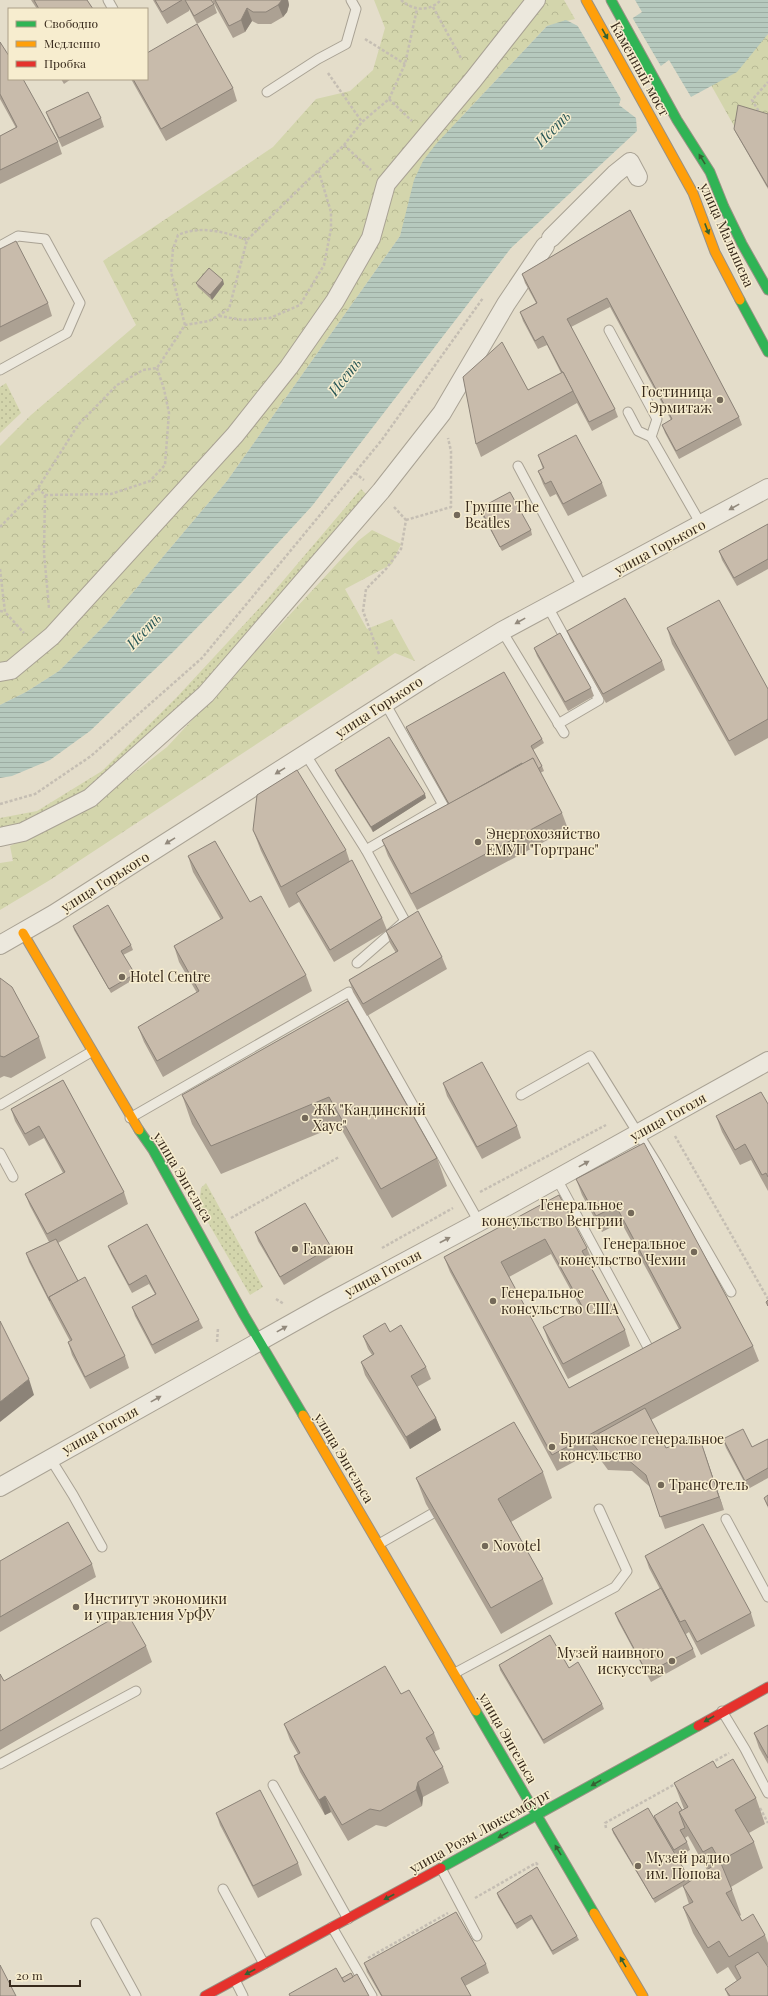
<svg xmlns="http://www.w3.org/2000/svg" width="768" height="1996" font-family="'Playfair Display',serif">
	<defs>
		<pattern id="grass-dots" width="8" height="8" patternUnits="userSpaceOnUse"><rect width="8" height="8" fill="#d3d5ac"/><path d="M2 2h.1M6 6h.1" fill="none" stroke="#b6b793" stroke-width="1.8" stroke-linecap="round"/></pattern>
		<pattern id="park-crowns" width="20" height="18" patternUnits="userSpaceOnUse"><rect width="20" height="18" fill="#d3d5ac"/><path d="M2 6a3 3 0 1 1 6 0M12 15a3 3 0 1 1 6 0" fill="none" stroke="#b6b793"/></pattern>
		<pattern id="water-rules" width="6" height="5" patternUnits="userSpaceOnUse"><rect width="6" height="5" fill="#b6c9be"/><path d="M0 2.5h6" fill="none" stroke="#9dada3"/></pattern>
	</defs>
	<rect width="100%" height="100%" fill="#e4ddca"/>
	<!-- grass -->
	<g fill="url(#grass-dots)">
		<polygon points="6,383 21,413 0,433 0,387"/>
		<polygon points="361,489 371,499 360,513 202,684 92,795 35,822 0,831 0,818 37,811 102,771 176,698 265,602"/>
		<polygon points="206,1183 263,1287 250,1295 199,1207 201,1188"/>
	</g>
	<!-- park -->
	<g fill="url(#park-crowns)">
		<polygon points="374,0 564,0 575,19 547,26 465,113 423,161 400,236 227,481 107,623 59,671 26,692 0,705 0,446 31,415 136,325 103,261 273,147 316,99 350,91 373,70 385,28"/>
		<polygon points="663,0 768,0 768,186"/>
		<polygon points="372,530 401,544 392,564 345,589 367,629 392,619 415,661 395,653 50,880 0,910 0,863 13,861 10,846 86,810 167,747 358,541"/>
	</g>
	<!-- water -->
	<polygon fill="url(#water-rules)" points="635,0 768,0 768,34 737,72 691,97 669,60 622,95 619,105 636,118 637,131 511,248 312,506 242,582 172,653 90,731 50,760 12,776 0,778 0,705 26,692 59,671 107,623 227,481 400,236 414,180 423,161 436,144 547,26 566,20 578,26 590,46 642,12"/>
	<!-- pier -->
	<polygon fill="#e4ddca" points="632,17 662,68 624,96 622,101 576,23 579,25 591,44"/>
	<g fill="none" stroke-linecap="round" stroke-linejoin="round">
		<defs>
			<g id="lane">
				<polyline points="108,0 113,9"/>
				<polyline points="267,92 318,59 346,44 356,9 351,0"/>
				<polyline points="0,246 18,236 45,239 80,303 67,333 0,370"/>
				<polyline points="609,330 657,419 651,437 702,526"/>
				<polyline points="628,412 638,431 651,437"/>
				<polyline points="518,466 583,588"/>
				<polyline points="548,607 599,700 558,724"/>
				<polyline points="502,631 564,733"/>
				<polyline points="306,755 366,850 405,921 357,963"/>
				<polyline points="366,850 443,805 385,703"/>
				<polyline points="521,1095 590,1056 657,1164 731,1292"/>
				<polyline points="0,1105 91,1052"/>
				<polyline points="130,1118 349,992 479,1222"/>
				<polyline points="0,1153 13,1177"/>
				<polyline points="557,1179 651,1353"/>
				<polyline points="50,1458 73,1495 102,1547"/>
				<polyline points="726,1519 768,1597"/>
				<polyline points="379,1544 442,1508"/>
				<polyline points="455,1673 615,1587 627,1571 599,1509"/>
				<polyline points="722,1711 745,1749 768,1793"/>
				<polyline points="0,1764 136,1691"/>
				<polyline points="273,1785 348,1919"/>
				<polyline points="441,1868 477,1936"/>
				<polyline points="223,1889 264,1964"/>
				<polyline points="96,1923 136,1996"/>
				<polyline points="332,1927 372,1996"/>
				<polyline points="235,1980 243,1996"/>
			</g>
			<g id="street">
				<polyline points="551,238 615,174 630,162 638,177"/>
				<polyline points="0,672 11,670 52,636 235,435 289,367 335,301 371,238 386,184 473,80 536,0"/>
				<polyline points="0,837 23,832 90,798 206,694 381,491 442,413 506,304 545,246"/>
				<polyline points="0,945 54,914 431,674 502,631 768,488"/>
				<polyline points="0,1487 328,1303 479,1222 768,1061"/>
			</g>
			<g id="fast">
				<polyline points="611,0 677,120 710,172 724,207 742,244 768,290"/>
				<polyline points="740,300 768,352"/>
				<polyline points="139,1130 153,1150 244,1315 303,1415"/>
				<polyline points="476,1711 594,1913"/>
				<polyline points="441,1868 698,1726"/>
			</g>
			<g id="slow">
				<polyline points="586,0 693,193 715,252 740,300"/>
				<polyline points="23,933 139,1130"/>
				<polyline points="303,1415 476,1711"/>
				<polyline points="594,1913 643,1996"/>
			</g>
			<g id="jam">
				<polyline points="698,1726 768,1687"/>
				<polyline points="205,1996 441,1868"/>
			</g>
		</defs>
		<!-- lane casing -->
		<use href="#lane" stroke="#a9a294" stroke-width="11"/>
		<!-- street casing -->
		<use href="#street" stroke="#a9a294" stroke-width="20"/>
		<!-- fast casing -->
		<use href="#fast" stroke="#999184" stroke-width="11"/>
		<!-- slow casing -->
		<use href="#slow" stroke="#999184" stroke-width="11"/>
		<!-- jam casing -->
		<use href="#jam" stroke="#999184" stroke-width="11"/>
		<!-- path -->
		<g stroke="#c5beb3" stroke-width="2.5" stroke-dasharray="3 2" stroke-linecap="butt">
			<path d="M401,0C413,11 429,12 441,0"/>
			<polyline points="433,7 462,60"/>
			<polyline points="365,39 405,64"/>
			<polyline points="328,73 362,122"/>
			<polyline points="389,99 412,121"/>
			<polyline points="761,115 752,100 768,82"/>
			<polyline points="344,145 371,170"/>
			<polyline points="219,316 243,320 270,318 300,305 324,265 331,229 331,212 318,169"/>
			<path d="M185,325L171,272L173,249L178,235C201,225 225,232 247,240"/>
			<polyline points="355,473 364,480"/>
			<polyline points="38,488 45,495 44,553 49,608"/>
			<polyline points="45,495 111,494 150,481 165,465 169,413 164,389 157,368"/>
			<polyline points="394,507 406,520"/>
			<polyline points="406,520 451,507 451,451 448,438"/>
			<polyline points="0,527 38,488 78,425 117,385 143,370 157,368 185,325 209,321 229,309 247,240 344,145 362,122 389,99 405,64 417,9"/>
			<polyline points="0,569 5,612 24,633"/>
			<polyline points="0,611 5,612"/>
			<polyline points="379,654 363,611 366,589 386,569 401,549 406,520"/>
			<polyline points="0,804 35,794 91,756 202,658 381,441 483,298"/>
			<polyline points="675,1136 768,1299"/>
			<polyline points="480,1192 606,1125"/>
			<polyline points="231,1218 339,1157"/>
			<polyline points="382,1248 453,1208"/>
			<polyline points="276,1299 284,1304"/>
			<polyline points="217,1342 218,1328"/>
			<polyline points="711,1763 729,1753"/>
			<polyline points="760,1808 768,1823"/>
			<polyline points="606,1828 605,1823 677,1783"/>
			<polyline points="475,1898 536,1863 538,1865"/>
			<polyline points="368,1958 448,1913"/>
		</g>
		<!-- lane -->
		<use href="#lane" stroke="#ece8dd" stroke-width="9"/>
		<!-- street -->
		<use href="#street" stroke="#ece8dd" stroke-width="18"/>
		<!-- fast -->
		<use href="#fast" stroke="#30b455" stroke-width="9"/>
		<!-- slow -->
		<use href="#slow" stroke="#ff9f0a" stroke-width="9"/>
		<!-- jam -->
		<use href="#jam" stroke="#e5322d" stroke-width="9"/>
	</g>
	<!-- wall -->
	<g fill="#aca193" fill-rule="evenodd">
		<polygon points="31,0 87,0 93,9 37,9"/>
		<polygon points="153,0 211,0 214,4 217,13 197,24 189,9 189,11 167,24"/>
		<polygon points="212,0 288,0 289,5 287,12 283,17 271,24 258,24 252,21 245,32 233,38"/>
		<polygon points="0,42 58,142 62,154 0,184 0,136 16,128 0,99"/>
		<polygon points="61,79 71,79 64,84"/>
		<polygon points="131,79 147,79 233,88 237,101 166,141"/>
		<polygon points="46,112 101,118 104,127 62,147 49,120"/>
		<polygon points="768,114 768,189 736,133 734,129"/>
		<polygon points="630,210 739,417 742,425 679,459 665,433 662,425 671,420 610,307 571,327 615,409 618,417 592,431 577,403 481,457 476,444 528,390 561,373 547,345 538,349 523,321 520,312 536,303 525,283 522,274"/>
		<polygon points="0,249 48,303 52,316 0,342"/>
		<polygon points="196,283 224,284 212,300 198,287"/>
		<polygon points="538,455 602,483 607,496 568,516 556,494 550,497 543,484 538,471 543,469"/>
		<polygon points="480,508 531,530 532,535 502,551 481,513"/>
		<polygon points="768,524 768,569 737,586 722,560 719,551"/>
		<polygon points="667,628 768,689 768,738 735,756 672,644"/>
		<polygon points="567,631 662,661 665,670 606,703 570,639"/>
		<polygon points="534,648 591,688 594,696 568,711 537,656"/>
		<polygon points="406,727 542,739 544,743 533,750 542,766 544,771 540,773 562,813 568,829 417,910 388,856 382,840 448,804 408,732"/>
		<polygon points="335,770 426,798 373,832 337,775"/>
		<polygon points="253,830 346,850 350,862 382,918 387,930 442,957 447,969 367,1016 353,992 349,980 396,953 390,943 386,931 334,962 299,902 289,908 261,851"/>
		<polygon points="188,856 250,902 306,975 312,991 163,1077 144,1042 138,1027 197,993 179,962 174,946 221,920 193,872"/>
		<polygon points="73,926 131,945 133,950 123,955 135,974 136,978 111,993 74,930"/>
		<polygon points="0,978 39,1037 46,1058 11,1078 4,1076 0,1078"/>
		<polygon points="348,1001 437,1158 447,1186 392,1218 339,1125 221,1174 192,1124 182,1095"/>
		<polygon points="63,1080 124,1192 128,1204 58,1243 78,1281 125,1356 129,1368 90,1389 72,1355 68,1342 70,1341 53,1309 29,1262 26,1253 49,1242 30,1206 25,1194 63,1173 44,1138 29,1146 15,1121 11,1109"/>
		<polygon points="443,1083 517,1126 521,1138 482,1159 447,1096"/>
		<polygon points="768,1104 768,1191 751,1160 740,1165 722,1132 716,1116"/>
		<polygon points="644,1143 753,1346 759,1361 651,1420 666,1448 703,1448 724,1510 665,1529 650,1487 632,1471 608,1470 594,1451 557,1471 450,1272 444,1257 559,1195 587,1248 593,1263 590,1265 625,1330 630,1346 568,1379 549,1343 543,1327 580,1307 551,1254 509,1277 569,1388 679,1329 621,1222 602,1232 582,1195 576,1179"/>
		<polygon points="147,1224 199,1320 203,1328 155,1354 135,1316 132,1307 155,1294 149,1284 132,1293 111,1254 108,1246"/>
		<polygon points="255,1232 331,1247 334,1255 284,1285 258,1241"/>
		<polygon points="390,1332 426,1367 431,1379 417,1387 436,1418 441,1430 410,1449 365,1375 361,1362 372,1355 368,1349 363,1336"/>
		<polygon points="723,1439 752,1447 768,1439 768,1478 748,1489 726,1448"/>
		<polygon points="543,1472 552,1498 511,1522 543,1579 553,1604 501,1634 426,1504 416,1478"/>
		<polygon points="768,1495 768,1508 764,1498"/>
		<polygon points="645,1556 751,1613 755,1626 701,1655 689,1632 686,1634 693,1649 696,1657 651,1682 618,1621 615,1613 660,1589 649,1568"/>
		<polygon points="0,1561 92,1564 96,1577 0,1632"/>
		<polygon points="146,1646 152,1662 0,1750 0,1674 4,1681"/>
		<polygon points="499,1665 569,1668 602,1704 604,1709 544,1744 500,1670"/>
		<polygon points="401,1694 434,1733 440,1749 434,1752 443,1767 449,1783 423,1797 422,1806 386,1827 376,1825 348,1841 331,1812 325,1815 300,1772 294,1756 298,1754 290,1740 284,1724"/>
		<polygon points="768,1725 768,1764 759,1748 754,1733"/>
		<path d="M717,1768L756,1798L765,1824L749,1833L754,1842L763,1868L731,1887L741,1915L740,1916L742,1921L765,1935L768,1943V1965L767,1966L768,1996H728L725,1989L737,1981L728,1967L717,1974L693,1933L683,1907L689,1904L683,1886L655,1903L613,1833L612,1829L655,1820L654,1816L682,1810L684,1809L674,1783ZM688,1836L707,1870L690,1881L689,1878L677,1858L690,1850L687,1842L685,1838Z"/>
		<polygon points="216,1813 298,1863 302,1875 258,1898 220,1825"/>
		<polygon points="497,1893 577,1936 579,1940 553,1955 532,1919 517,1929 498,1897"/>
		<polygon points="364,1963 486,1964 489,1973 465,1986 471,1996 381,1996 367,1972"/>
	</g>
	<!-- shaded-wall -->
	<g fill="#8c8378">
		<polygon points="282,0 288,0 289,5 287,12 283,17 278,5"/>
		<polygon points="247,8 252,21 245,32 241,20"/>
		<polygon points="223,280 224,284 212,300 210,295"/>
		<polygon points="425,794 426,798 373,832 371,827"/>
		<polygon points="29,1379 34,1395 0,1422 0,1402"/>
		<polygon points="436,1418 441,1430 410,1449 406,1437"/>
		<polygon points="699,1436 703,1448 724,1510 719,1497"/>
		<polygon points="418,1782 423,1797 422,1806 416,1790"/>
		<polygon points="325,1796 331,1812 325,1815 319,1800"/>
	</g>
	<!-- building -->
	<g fill="#c8bbab" stroke="#8c8378">
		<polygon points="34,0 87,0 93,9 39,9"/>
		<polygon points="155,0 182,0 162,12"/>
		<polygon points="185,0 211,0 214,4 194,16"/>
		<polygon points="215,0 282,0 278,5 266,12 253,12 247,8 241,20 229,26"/>
		<polygon points="197,24 233,88 161,129 133,79 147,79 147,53"/>
		<polygon points="0,42 9,56 9,79 23,79 58,142 0,170 0,136 17,127 0,94"/>
		<polygon points="88,92 101,118 59,138 46,112"/>
		<polygon points="738,105 768,114 768,187 734,129"/>
		<polygon points="630,210 739,417 676,451 662,425 672,419 607,298 567,319 615,409 589,422 563,372 562,372 543,336 535,341 520,312 537,303 522,274"/>
		<polygon points="16,241 48,303 0,327 0,249"/>
		<polygon points="209,268 223,280 210,295 196,283"/>
		<polygon points="502,342 528,390 563,372 573,391 476,444 463,377"/>
		<polygon points="576,435 602,483 563,504 551,481 545,484 542,478 538,471 544,468 538,455"/>
		<polygon points="510,492 531,530 500,547 480,508"/>
		<polygon points="768,524 768,559 734,578 719,551"/>
		<polygon points="625,598 662,661 603,694 567,631"/>
		<polygon points="719,600 768,689 768,719 729,741 667,628"/>
		<polygon points="560,633 591,688 565,702 534,648"/>
		<polygon points="504,672 542,739 531,746 542,766 538,769 533,758 523,764 522,763 449,804 406,727"/>
		<polygon points="389,737 425,794 371,827 335,770"/>
		<polygon points="533,758 562,813 411,894 382,840"/>
		<polygon points="297,770 346,850 281,887 253,830 257,795"/>
		<polygon points="215,841 250,902 261,896 306,975 157,1061 138,1027 199,991 174,946 223,918 188,856"/>
		<polygon points="352,860 382,918 330,950 296,893"/>
		<polygon points="108,905 131,945 121,951 135,974 109,989 73,926"/>
		<polygon points="418,911 442,957 363,1004 349,980 398,951 386,931"/>
		<polygon points="0,978 12,987 39,1037 4,1057 0,1056"/>
		<polygon points="348,1001 437,1158 381,1189 329,1097 211,1146 182,1095"/>
		<polygon points="482,1062 517,1126 477,1147 443,1083"/>
		<polygon points="63,1080 124,1192 47,1234 25,1194 65,1172 39,1126 25,1134 11,1109"/>
		<polygon points="761,1092 768,1104 768,1177 766,1173 762,1175 745,1144 735,1150 716,1116"/>
		<polygon points="644,1143 753,1346 552,1455 444,1257 559,1195 587,1248 582,1251 625,1330 563,1364 543,1327 582,1306 545,1239 501,1262 569,1388 681,1328 616,1206 596,1216 576,1179"/>
		<polygon points="305,1203 331,1247 280,1277 255,1232"/>
		<polygon points="147,1224 199,1320 152,1345 132,1307 156,1294 146,1275 129,1285 108,1246"/>
		<polygon points="56,1239 78,1281 49,1297 50,1301 26,1253"/>
		<polygon points="85,1277 125,1356 85,1377 68,1342 72,1340 49,1297"/>
		<polygon points="768,1300 768,1306 766,1302"/>
		<polygon points="0,1321 29,1379 0,1402"/>
		<polygon points="385,1323 390,1332 401,1325 426,1367 411,1376 436,1418 406,1437 361,1362 374,1354 363,1336"/>
		<polygon points="645,1408 666,1448 699,1436 719,1497 660,1517 646,1475 627,1459 604,1458 589,1439"/>
		<polygon points="514,1422 543,1472 498,1499 543,1579 491,1608 416,1478"/>
		<polygon points="743,1429 752,1447 768,1439 768,1468 745,1481 723,1439"/>
		<polygon points="768,1495 768,1506 764,1498"/>
		<polygon points="68,1522 92,1564 0,1617 0,1561"/>
		<polygon points="703,1524 751,1613 697,1642 685,1620 680,1622 645,1556"/>
		<polygon points="661,1588 693,1649 647,1673 615,1613"/>
		<polygon points="126,1611 146,1646 0,1731 0,1674 4,1681"/>
		<polygon points="550,1635 569,1668 578,1662 602,1704 543,1740 499,1665"/>
		<polygon points="385,1666 401,1694 409,1690 434,1733 426,1738 443,1767 418,1782 416,1790 380,1811 370,1809 342,1825 325,1796 319,1800 294,1756 300,1753 284,1724"/>
		<polygon points="768,1725 768,1758 754,1733"/>
		<polygon points="733,1759 756,1798 735,1810 754,1842 720,1861 712,1847 703,1852 679,1812 688,1807 674,1783 713,1761 717,1768"/>
		<polygon points="260,1790 298,1863 253,1886 216,1813"/>
		<polygon points="677,1802 682,1810 679,1812 685,1828 680,1830 687,1842 674,1850 654,1816"/>
		<polygon points="648,1808 689,1878 653,1899 612,1829"/>
		<polygon points="720,1861 732,1890 726,1893 742,1921 753,1914 765,1935 729,1957 719,1941 708,1948 683,1907 693,1902 683,1886"/>
		<polygon points="537,1867 577,1936 552,1951 531,1915 515,1924 497,1893"/>
		<polygon points="456,1912 486,1964 461,1978 471,1996 382,1996 364,1963"/>
		<polygon points="758,1952 768,1967 768,1996 730,1996 725,1989 741,1978 735,1966"/>
		<polygon points="0,1965 16,1996 0,1996"/>
		<polygon points="336,1968 344,1982 357,1974 369,1996 290,1996 289,1994"/>
		<polygon points="351,1973 353,1977 344,1982 342,1978"/>
	</g>
	<!-- one-way arrows -->
	<defs><path id="oneway-solid" d="M-6-.8H1V-3.2L6.5 0L1 3.2V.8H-6Z"/></defs>
	<g fill="#356133">
		<use href="#oneway-solid" transform="translate(605 34) rotate(61)"/>
		<use href="#oneway-solid" transform="translate(702 159) rotate(-122)"/>
		<use href="#oneway-solid" transform="translate(707 229) rotate(69)"/>
		<use href="#oneway-solid" transform="translate(709 1719) rotate(150)"/>
		<use href="#oneway-solid" transform="translate(596 1783) rotate(150)"/>
		<use href="#oneway-solid" transform="translate(503 1835) rotate(151)"/>
		<use href="#oneway-solid" transform="translate(558 1850) rotate(-121)"/>
		<use href="#oneway-solid" transform="translate(389 1897) rotate(152)"/>
		<use href="#oneway-solid" transform="translate(623 1962) rotate(-120)"/>
		<use href="#oneway-solid" transform="translate(250 1972) rotate(152)"/>
	</g>
	<g fill="#92897c">
		<use href="#oneway-solid" transform="translate(734 507) rotate(151)"/>
		<use href="#oneway-solid" transform="translate(520 621) rotate(151)"/>
		<use href="#oneway-solid" transform="translate(280 771) rotate(148)"/>
		<use href="#oneway-solid" transform="translate(170 841) rotate(148)"/>
		<use href="#oneway-solid" transform="translate(584 1164) rotate(-29)"/>
		<use href="#oneway-solid" transform="translate(445 1240) rotate(-28)"/>
		<use href="#oneway-solid" transform="translate(282 1329) rotate(-29)"/>
		<use href="#oneway-solid" transform="translate(156 1399) rotate(-29)"/>
	</g>
	<!-- markers -->
	<g fill="#746959" stroke="#f7edcf" stroke-width="1.5">
		<circle cx="720" cy="400" r="4"/>
		<circle cx="457" cy="515" r="4"/>
		<circle cx="478" cy="842" r="4"/>
		<circle cx="122" cy="977" r="4"/>
		<circle cx="305" cy="1118" r="4"/>
		<circle cx="631" cy="1213" r="4"/>
		<circle cx="295" cy="1249" r="4"/>
		<circle cx="694" cy="1252" r="4"/>
		<circle cx="493" cy="1301" r="4"/>
		<circle cx="552" cy="1447" r="4"/>
		<circle cx="661" cy="1485" r="4"/>
		<circle cx="485" cy="1546" r="4"/>
		<circle cx="76" cy="1607" r="4"/>
		<circle cx="672" cy="1661" r="4"/>
		<circle cx="638" cy="1866" r="4"/>
	</g>
	<g text-anchor="middle" stroke-width="3" stroke-linejoin="round" paint-order="stroke">
		<!-- street labels -->
		<g font-size="14" fill="#382a1c" stroke="#f7edcf">
			<text transform="translate(640 69) rotate(61)" y="5">Каменный мост</text>
			<text transform="translate(727 235) rotate(66)" y="5">улица Малышева</text>
			<text transform="translate(660 547) rotate(-28)" y="5">улица Горького</text>
			<text transform="translate(379 707) rotate(-33)" y="5">улица Горького</text>
			<text transform="translate(105 882) rotate(-32)" y="5">улица Горького</text>
			<text transform="translate(668 1117) rotate(-29)" y="5">улица Гоголя</text>
			<text transform="translate(183 1177) rotate(59)" y="5">улица Энгельса</text>
			<text transform="translate(383 1273) rotate(-28)" y="5">улица Гоголя</text>
			<text transform="translate(100 1430) rotate(-29)" y="5">улица Гоголя</text>
			<text transform="translate(344 1458) rotate(59)" y="5">улица Энгельса</text>
			<text transform="translate(508 1738) rotate(60)" y="5">улица Энгельса</text>
			<text transform="translate(480 1831) rotate(-29)" y="5">улица Розы Люксембург</text>
		</g>
		<!-- poi labels -->
		<g font-size="14" fill="#382a1c" stroke="#f7edcf" text-anchor="start">
			<text x="712" y="397" text-anchor="end">Гостиница<tspan x="712" dy="16">Эрмитаж</tspan></text>
			<text x="465" y="512">Группе The<tspan x="465" dy="16">Beatles</tspan></text>
			<text x="486" y="839">Энергохозяйство<tspan x="486" dy="16">ЕМУП "Гортранс"</tspan></text>
			<text x="130" y="982">Hotel Centre</text>
			<text x="313" y="1115">ЖК "Кандинский<tspan x="313" dy="16">Хаус"</tspan></text>
			<text x="623" y="1210" text-anchor="end">Генеральное<tspan x="623" dy="16">консульство Венгрии</tspan></text>
			<text x="686" y="1249" text-anchor="end">Генеральное<tspan x="686" dy="16">консульство Чехии</tspan></text>
			<text x="303" y="1254">Гамаюн</text>
			<text x="501" y="1298">Генеральное<tspan x="501" dy="16">консульство США</tspan></text>
			<text x="560" y="1444">Британское генеральное<tspan x="560" dy="16">консульство</tspan></text>
			<text x="669" y="1490">ТрансОтель</text>
			<text x="493" y="1551">Novotel</text>
			<text x="84" y="1604">Институт экономики<tspan x="84" dy="16">и управления УрФУ</tspan></text>
			<text x="664" y="1658" text-anchor="end">Музей наивного<tspan x="664" dy="16">искусства</tspan></text>
			<text x="646" y="1863">Музей радио<tspan x="646" dy="16">им. Попова</tspan></text>
		</g>
		<!-- water labels -->
		<g font-size="15" font-style="italic" fill="#2a5857" stroke="#f7edcf">
			<text transform="translate(553 129) rotate(-46)" y="5">Исеть</text>
			<text transform="translate(345 377) rotate(-52)" y="5">Исеть</text>
			<text transform="translate(144 631) rotate(-47)" y="5">Исеть</text>
		</g>
	</g>
	<!-- legend -->
	<rect x="8" y="8" width="140" height="72" fill="#f7edcf" stroke="#ab9f87"/>
	<rect x="16" y="21" width="20" height="6" fill="#30b455" stroke="#ab9f87"/>
	<text x="44" y="28" font-size="12" fill="#382a1c">Свободно</text>
	<rect x="16" y="41" width="20" height="6" fill="#ff9f0a" stroke="#ab9f87"/>
	<text x="44" y="48" font-size="12" fill="#382a1c">Медленно</text>
	<rect x="16" y="61" width="20" height="6" fill="#e5322d" stroke="#ab9f87"/>
	<text x="44" y="68" font-size="12" fill="#382a1c">Пробка</text>
	<!-- scale -->
	<path d="M10 1980v6h70v-6" fill="none" stroke="#382a1c" stroke-width="2"/>
	<text x="16" y="1980" font-size="12" fill="#382a1c" stroke="#f7edcf" stroke-width="3" paint-order="stroke">20 m</text>
</svg>
